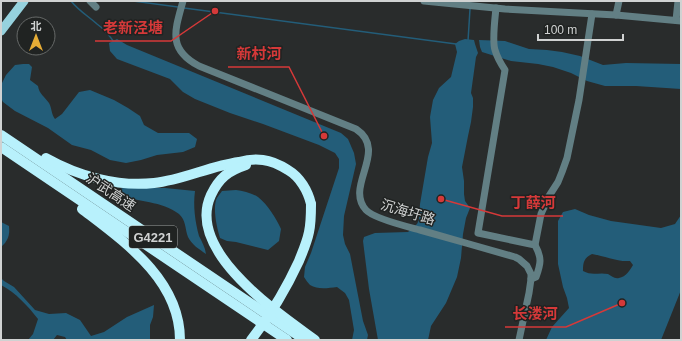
<svg xmlns="http://www.w3.org/2000/svg" width="682" height="341" font-family="Arial,'Noto Sans SC',sans-serif">
	<rect width="100%" height="100%" fill="#292c2c"/>
	<!-- water -->
	<g fill="#235d79" fill-rule="evenodd">
		<path d="M117,39L127,45L341,133L348,139L354,153L356,164L344,216L343,235L345,244L350,254L363,321L368,335L367,340H352L354,330L349,300L345,293L337,287C328,288 318,290 310,285C308,283 306,280 304,277L305,267L311,253L339,168V159L335,153L319,145L263,124L230,113L195,99L183,92L170,79L117,59L110,51L109,43Z"/>
		<polygon points="465,39 474,40 475,44 478,53 476,57 471,93 473,98 473,107 471,122 468,136 462,167 464,181 464,194 465,201 470,208 466,218 463,234 461,258 457,277 446,303 431,326 428,340 378,340 369,289 363,241 364,237 375,233 408,232 417,224 419,220 420,204 428,157 432,143 430,117 433,100 439,88 451,77 457,52 455,44 459,41"/>
		<polygon points="479,40 505,41 529,49 547,50 562,52 580,56 603,65 626,63 681,64 681,89 636,86 605,86 587,81 571,73 553,67 538,64 511,61 482,52 480,47"/>
		<path d="M23,64H29L32,67L30,80L38,86C39,94 45,97 49,103C52,108 51,114 55,119L62,114L79,92L90,90L114,100L128,108L140,116L144,125L158,133H189L197,139L195,147L183,152L157,155L141,160L126,163L110,160L91,150L72,145L48,128L15,111L3,102L1,98V85L6,75L15,65Z"/>
		<path d="M123,188H165L195,191C193,206 195,221 199,236C202,242 205,247 206,254C199,249 192,245 188,237C185,229 186,220 179,214C162,201 138,202 119,195L118,190Z"/>
		<path d="M236,190C243,191 252,193 258,197C268,205 276,218 281,229L279,241L268,250L236,242L227,241L220,238C217,228 213,211 216,200C217,197 220,194 222,191Z"/>
		<path d="M575,209L589,215L611,221L661,228L675,224L681,215V290L661,340H546L552,327L569,308L567,298L563,287L558,264V221L563,212ZM592,254C605,256 617,262 630,261L633,265C630,270 626,277 619,278C614,279 612,276 608,274C599,272 592,276 583,271C583,262 584,258 592,254Z"/>
		<path d="M1,222L9,226C10,235 8,241 1,247Z"/>
		<path d="M1,278L4,281L14,287L35,310L49,314L66,313L80,320L91,336L104,332L127,317L154,305L153,317L150,325V340H67L65,337L57,335L53,340H28L33,334L38,319C28,306 16,293 1,285Z"/>
	</g>
	<g fill="none" stroke-linecap="round" stroke-linejoin="round">
		<!-- stream -->
		<g stroke="#235d79" stroke-width="1.5">
			<path d="M71,1C79,11 88,16 97,24C104,29 109,35 114,42"/>
			<polyline points="133,1 178,7"/>
			<polyline points="184,8 456,44"/>
			<polyline points="468,41 470,9"/>
		</g>
		<!-- minor -->
		<g stroke="#627f84" stroke-width="7">
			<polyline points="90,1 96,7"/>
			<path d="M183,1C175,30 167,49 199,66L356,129C389,151 344,186 366,210C374,219 409,227 420,230C452,239 483,248 515,257L519,259L527,266L531,274V279L529,293L519,340"/>
			<polyline points="424,1 505,9 616,15 681,21"/>
			<path d="M496,8C495,18 492,41 495,50C497,57 501,64 505,70L478,233L535,245C542,258 541,263 536,277L531,279"/>
			<polyline points="616,15 619,1"/>
			<polyline points="676,20 678,1"/>
			<polyline points="535,245 541,214 549,196 558,182 562,172 567,158 579,100 592,14"/>
		</g>
		<!-- major -->
		<polyline stroke="#96d2de" stroke-width="9" points="1,31 24,1"/>
		<!-- highway -->
		<g stroke="#b8f1fc" stroke-width="10">
			<polyline points="1,135 305,340"/>
			<polyline points="1,147 287,340"/>
			<path d="M46,158C78,176 117,187 154,183C183,180 210,166 239,162C246,160 255,159 263,160C272,161 280,165 288,170C300,177 308,191 311,204"/>
			<path d="M246,165C228,171 219,178 211,195C185,251 278,313 315,340"/>
			<path d="M82,209C125,242 180,280 180,340"/>
		</g>
		<!-- highway-bridge -->
		<path stroke="#b8f1fc" stroke-width="10" d="M251,340C270,316 286,289 299,261C303,251 307,242 309,232C311,223 311,214 311,204"/>
	</g>
	<g text-anchor="middle" stroke-width="3" stroke-linejoin="round" paint-order="stroke">
		<!-- shield labels -->
		<rect fill="#202322" stroke="#9b9e9d" stroke-width="1" x="129" y="226" width="48" height="22" rx="3"/>
		<g font-size="13" font-weight="bold" fill="#d0d2d2">
			<text x="153" y="242">G4221</text>
		</g>
		<!-- street labels -->
		<g font-size="14" fill="#d0d2d2" stroke="#202322">
			<text transform="translate(111 192) rotate(34)" y="5">沪武高速</text>
			<text transform="translate(408 212) rotate(17)" y="5">沉海圩路</text>
		</g>
	</g>
	<!-- callouts -->
	<path fill="none" stroke="#d53939" stroke-width="1.5" d="M215 11L171 41H95M324 136L289 67H228M441 199L502 216H563M622 303L566 327H505"/>
	<g fill="#d53939" stroke="#202322" stroke-width="1.5">
		<circle cx="215" cy="11" r="4"/>
		<circle cx="324" cy="136" r="4"/>
		<circle cx="441" cy="199" r="4"/>
		<circle cx="622" cy="303" r="4"/>
	</g>
	<g font-size="15" text-anchor="middle" font-weight="bold" fill="#d53939" stroke="#202322" stroke-width="3" stroke-linejoin="round" paint-order="stroke">
		<text x="133" y="33">老新泾塘</text>
		<text x="259" y="59">新村河</text>
		<text x="533" y="208">丁薛河</text>
		<text x="535" y="319">长溇河</text>
	</g>
	<!-- border -->
	<rect width="682" height="341" fill="none" stroke="#d0d2d2" stroke-width="4"/>
	<!-- north arrow -->
	<g transform="translate(36 36)"><circle r="19" fill="#202322" stroke="#666968"/>
	<path d="M0-3L7 15L0 10L-7 15Z" fill="#e6ad36"/>
	<text y="-6" font-size="11" font-weight="bold" text-anchor="middle" fill="#d0d2d2">北</text>
	</g>
	<!-- scale -->
	<path d="M538 34v6h85v-6" fill="none" stroke="#d0d2d2" stroke-width="2"/>
	<text x="544" y="34" font-size="12" fill="#d0d2d2" stroke="#202322" stroke-width="3" paint-order="stroke">100 m</text>
</svg>
